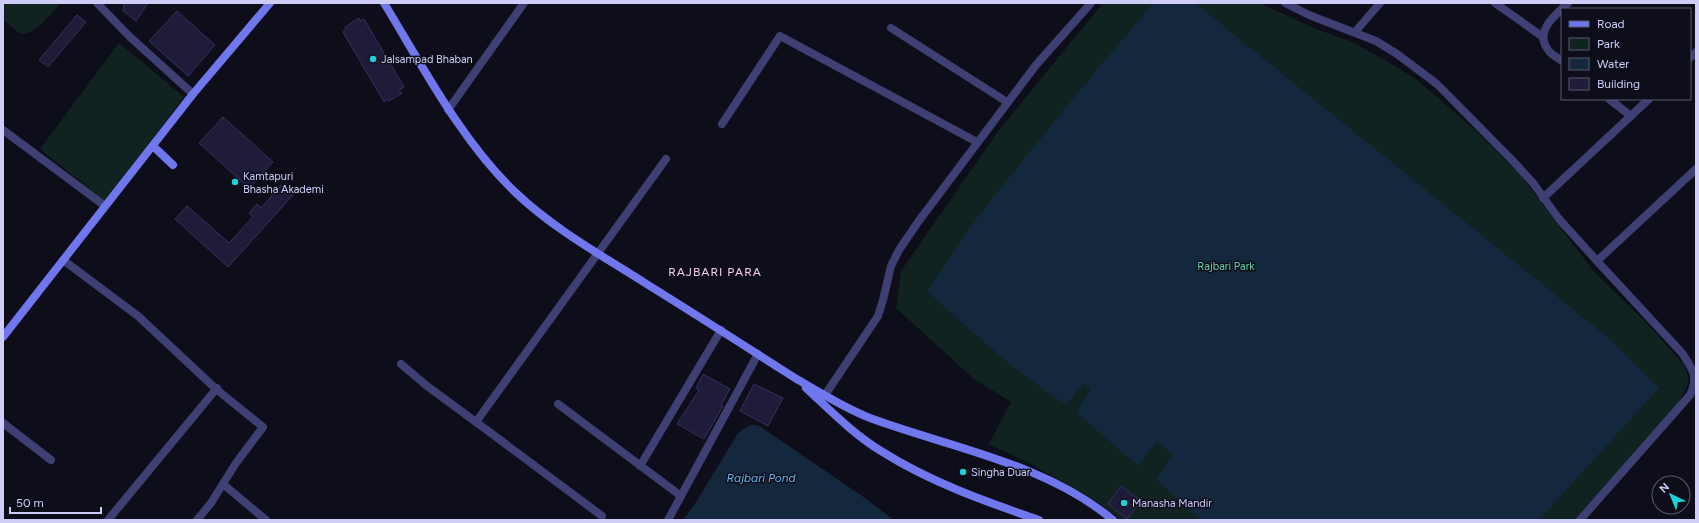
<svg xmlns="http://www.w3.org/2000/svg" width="1699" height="523" font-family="Figtree,sans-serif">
	<rect width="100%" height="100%" fill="#0e0d1a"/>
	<!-- green -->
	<g fill="#112321">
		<path d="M3,3H61C53,11 32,39 20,33C14,30 8,23 3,19Z"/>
		<polygon points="1103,3 1260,3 1316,29 1350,41 1385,60 1416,79 1473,128 1520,175 1596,274 1645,321 1684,365 1688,376 1688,384 1677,406 1579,520 1122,520 1093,499 1033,465 989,444 1011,402 974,379 896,308 901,271 999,130"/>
		<polygon points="119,43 184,97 105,201 40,149"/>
	</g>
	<!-- water -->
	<g fill="#13273d">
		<path d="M1153,3H1195L1611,340L1659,388L1539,520H1201L1156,479L1173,455L1157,442L1138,466L1076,412L1091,389L1083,383L1067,405C1016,373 972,332 927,291L977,218L1066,107Z"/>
		<polygon points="750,425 756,425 761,427 865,498 894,520 683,520 698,499 738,433"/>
	</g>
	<!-- building -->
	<g fill="#1f1c39" stroke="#363062">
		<polygon points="124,3 148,3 136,21 123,11"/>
		<polygon points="177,11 215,45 188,76 149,41"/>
		<polygon points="77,15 86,22 48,67 39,60"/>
		<polygon points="359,18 360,21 364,19 404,87 399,90 402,93 389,101 388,99 384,102 343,32 346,29 345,27"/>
		<polygon points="223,117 273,162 249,188 199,143"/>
		<polygon points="281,185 293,195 228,267 175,219 187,206 229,243 253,217 249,213 257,204 261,208"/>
		<polygon points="703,374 730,389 721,405 723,406 704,439 677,424 699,390 696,388"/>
		<polygon points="754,384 783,398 768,426 740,411"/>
		<polygon points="1121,486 1141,501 1127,519 1108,504"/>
	</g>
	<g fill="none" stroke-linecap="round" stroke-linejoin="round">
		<!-- street -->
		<g stroke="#3e4073" stroke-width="8">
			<polyline points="97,3 129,36 193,94"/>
			<path d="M1285,3L1309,15L1376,41L1397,54L1437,84L1513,161L1533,183L1559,219L1597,261L1682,353C1693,370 1699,376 1690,395L1580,520"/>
			<polyline points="1495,3 1543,37"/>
			<polyline points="891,28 1007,102"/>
			<polyline points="1355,32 1380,3"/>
			<polyline points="1690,58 1696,52"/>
			<path d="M1562,61C1558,58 1552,55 1549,51C1533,32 1555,15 1568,3"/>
			<polyline points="1609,99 1631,116"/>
			<polyline points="448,110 524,3"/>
			<polyline points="722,124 780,36 977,142"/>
			<polyline points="3,130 105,206"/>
			<polyline points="1543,198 1649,99"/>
			<polyline points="63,260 138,316 216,389 263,427 236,463 211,503 197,520"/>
			<polyline points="1597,261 1696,169"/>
			<polyline points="401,364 427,386 476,422"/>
			<polyline points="825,395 878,316 883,300 891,266 899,250 918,222 1036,65 1091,3"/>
			<polyline points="558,404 681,496"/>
			<polyline points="3,423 51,460"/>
			<polyline points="640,466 721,330"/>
			<polyline points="223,484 266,520"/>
			<polyline points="602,516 476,422 666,159"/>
			<polyline points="108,520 217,388"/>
			<polyline points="668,520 758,354"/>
		</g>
		<!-- secondary -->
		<g stroke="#7076ec" stroke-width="8">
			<path d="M384,3C423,67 462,142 516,193C554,229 601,255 645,283C695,314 745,346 795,378C819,392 844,408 870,418C951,448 1045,463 1113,520"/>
			<polyline points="153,146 173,165"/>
			<polyline points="3,337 193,94 270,3"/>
			<path d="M806,388C830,410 853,434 881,451C930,482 984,501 1039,520"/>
		</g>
	</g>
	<!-- markers -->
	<g fill="#1cd1d5" stroke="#0e0d1a" stroke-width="1.5">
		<circle cx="373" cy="59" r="4"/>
		<circle cx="235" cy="182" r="4"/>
		<circle cx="963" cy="472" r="4"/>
		<circle cx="1124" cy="503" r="4"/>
	</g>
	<g text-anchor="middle" stroke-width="3" stroke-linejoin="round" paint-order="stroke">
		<!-- poi labels -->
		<g font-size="11" fill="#cecdf8" stroke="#0e0d1a" text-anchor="start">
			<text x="381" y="63">Jalsampad Bhaban</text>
			<text x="243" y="180">Kamtapuri<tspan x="243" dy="13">Bhasha Akademi</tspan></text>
			<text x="971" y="476">Singha Duar</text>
			<text x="1132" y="507">Manasha Mandir</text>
		</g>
		<!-- park labels -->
		<g font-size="11" fill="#63ceab" stroke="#0e0d1a">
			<text x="1226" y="270">Rajbari Park</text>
		</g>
		<!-- neighbourhood labels -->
		<g font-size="12" letter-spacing="1" fill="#f9ceed" stroke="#0e0d1a">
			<text x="715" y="276">RAJBARI PARA</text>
		</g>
		<!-- water labels -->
		<g font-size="12" font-style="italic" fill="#68b9eb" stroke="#0e0d1a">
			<text x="761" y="482">Rajbari Pond</text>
		</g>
	</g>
	<!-- border -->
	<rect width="1699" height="523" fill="none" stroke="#cecdf8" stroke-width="8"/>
	<!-- legend -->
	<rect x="1561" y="8" width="130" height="92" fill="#0e0d1a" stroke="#5b5a73"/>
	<rect x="1569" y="21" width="20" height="6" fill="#7076ec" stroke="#5b5a73"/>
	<text x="1597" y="28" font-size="12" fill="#cecdf8">Road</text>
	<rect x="1569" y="38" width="20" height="12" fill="#112321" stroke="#5b5a73"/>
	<text x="1597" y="48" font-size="12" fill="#cecdf8">Park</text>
	<rect x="1569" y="58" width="20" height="12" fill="#13273d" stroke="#5b5a73"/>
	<text x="1597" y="68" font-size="12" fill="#cecdf8">Water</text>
	<rect x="1569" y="78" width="20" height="12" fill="#1f1c39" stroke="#5b5a73"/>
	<text x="1597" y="88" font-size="12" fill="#cecdf8">Building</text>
	<!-- north arrow -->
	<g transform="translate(1671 495) rotate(317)"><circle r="19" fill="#0e0d1a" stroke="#5b5a73"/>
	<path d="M0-3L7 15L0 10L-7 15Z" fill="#1cd1d5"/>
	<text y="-6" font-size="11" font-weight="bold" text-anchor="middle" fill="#cecdf8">N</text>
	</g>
	<!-- scale -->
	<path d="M10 507v6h91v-6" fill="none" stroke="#cecdf8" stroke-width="2"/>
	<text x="16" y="507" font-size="12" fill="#cecdf8" stroke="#0e0d1a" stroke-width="3" paint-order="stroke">50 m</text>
</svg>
